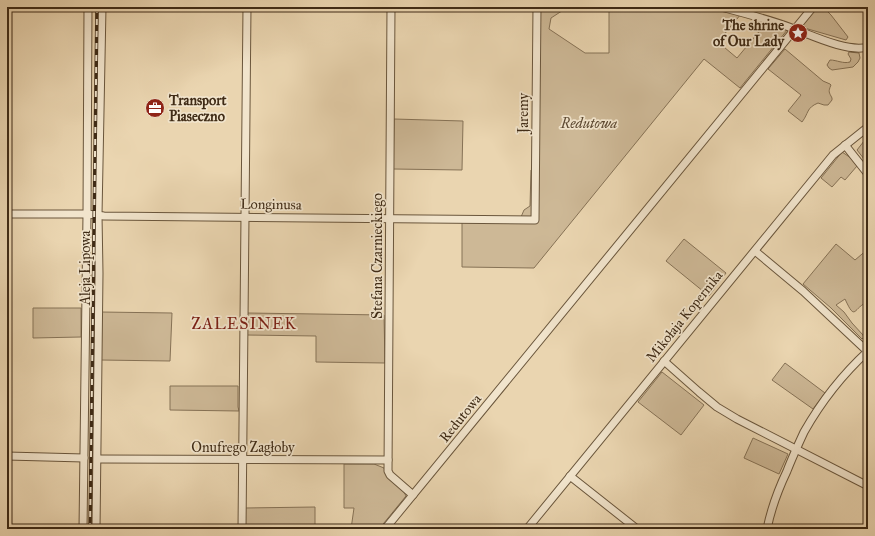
<svg xmlns="http://www.w3.org/2000/svg" width="875" height="536" font-family="'IM FELL Great Primer',serif">
	<rect width="100%" height="100%" fill="#ead5b0"/>
	<filter id="stains"><feTurbulence type="fractalNoise" baseFrequency=".005" numOctaves="4"/><feColorMatrix values="0 0 0 0 .2 0 0 0 0 .09 0 0 0 0 .02 0 0 0 .5 -.17"/></filter>
	<radialGradient id="worn" r=".72"><stop offset=".6" stop-color="#630" stop-opacity="0"/><stop offset="1" stop-color="#630" stop-opacity=".3"/></radialGradient>
	<!-- green -->
	<g fill="#cdb896" stroke="#867256">
		<polygon points="539,7 568,7 551,18 549,29 585,53 609,53 609,7 714,7 741,14 718,42 737,58 767,22 788,29 740,88 704,59 534,268 462,267 462,221 535,222"/>
		<polygon points="818,7 823,7 831,15 848,37 846,40 801,27"/>
		<path d="M785,49L823,81L830,84L831,85C828,92 829,92 832,98V100L828,105H824L818,103C806,108 809,113 802,122L788,111L801,95L768,69Z"/>
		<path d="M849,52L859,53L860,58L858,62L853,67L832,70L829,68L827,65L830,60C837,60 843,64 850,62L851,59L848,54Z"/>
		<polygon points="394,119 463,121 462,170 393,169"/>
		<polygon points="868,136 868,164 857,150"/>
		<polygon points="842,152 851,158 857,166 845,180 841,177 832,187 821,178"/>
		<polygon points="531,170 533,170 532,216 530,217 521,217 524,210 530,206"/>
		<polygon points="684,239 726,273 709,296 666,261"/>
		<path d="M836,244L855,260L868,249V283H867L868,285V302C853,307 856,323 845,299L836,305L844,312L852,323L863,335L864,337L862,339L831,308L803,284Z"/>
		<polygon points="33,308 81,308 81,337 33,338"/>
		<polygon points="101,312 172,313 170,361 100,360"/>
		<polygon points="247,313 384,315 385,363 316,362 316,336 246,335"/>
		<polygon points="785,363 825,393 813,409 772,380"/>
		<polygon points="662,372 704,405 681,435 638,402"/>
		<polygon points="170,386 238,386 238,407 239,411 170,410"/>
		<polygon points="753,438 788,454 779,474 744,458"/>
		<polygon points="344,464 374,464 384,468 387,476 404,492 406,496 379,529 351,529 354,508 344,508"/>
		<polygon points="315,507 315,529 245,529 245,508"/>
	</g>
	<g fill="none" stroke-linecap="round" stroke-linejoin="round">
		<defs>
			<g id="minor">
				<polyline points="391,7 388,471 390,475 413,495"/>
				<path d="M721,7C744,13 767,19 789,27C809,34 847,53 868,47"/>
				<polyline points="845,145 868,174"/>
				<polyline points="7,214 87,214 104,216 535,220 537,7"/>
				<polyline points="755,251 803,291 867,351"/>
				<polyline points="664,361 699,392 717,407 737,419 868,486"/>
				<polyline points="7,456 84,458"/>
				<polyline points="98,459 388,460"/>
				<polyline points="570,476 637,529"/>
				<polyline points="83,529 87,214 88,7"/>
				<polyline points="96,529 99,273 98,215 102,7"/>
				<polyline points="242,529 247,7"/>
				<polyline points="385,529 813,7"/>
				<polyline points="527,529 833,155 868,127"/>
				<path d="M767,529C771,509 778,490 787,471C792,458 798,445 804,432C821,402 843,374 868,351"/>
			</g>
		</defs>
		<!-- minor casing -->
		<use href="#minor" stroke="#6a563c" stroke-width="9"/>
		<!-- minor -->
		<use href="#minor" stroke="#f1e4cc" stroke-width="7"/>
		<defs>
			<polyline id="rail" points="90,529 97,7"/>
		</defs>
		<!-- rail casing -->
		<use href="#rail" stroke="#3f2b16" stroke-width="3.5"/>
		<!-- rail -->
		<use href="#rail" stroke="#f1e4cc" stroke-width="2" stroke-dasharray="6" stroke-linecap="butt"/>
	</g>
	<!-- icons -->
	<defs>
		<symbol id="sight-disc" viewBox="-11 -11 22 22"><circle r="9.5" fill="#8f2418" stroke="#f1e4cc"/><path d="M0-6L1.8-2.2L6-1.7L2.9 1.2L3.7 5.4L0 3.3L-3.7 5.4L-2.9 1.2L-6-1.7L-1.8-2.2Z" fill="#fff"/></symbol>
		<symbol id="office-disc" viewBox="-11 -11 22 22"><circle r="9.5" fill="#8f2418" stroke="#f1e4cc"/><path d="M-6-3h4V-5.5h4V-3h4V5H-6ZM-1-4.5V-3h2v-1.5ZM-6 0V1H6V0Z" fill="#fff"/></symbol>
	</defs>
	<g fill-rule="evenodd">
		<use href="#sight-disc" x="787" y="22" width="22" height="22"/>
		<use href="#office-disc" x="144" y="97" width="22" height="22"/>
	</g>
	<g text-anchor="middle" stroke-width="3.5" stroke-linejoin="round" paint-order="stroke">
		<!-- poi labels -->
		<g font-size="14" font-weight="bold" fill="#3f2b16" stroke="#f1e4cc" text-anchor="end">
			<text x="784" y="30">The shrine<tspan x="784" dy="16">of Our Lady</tspan></text>
			<text x="169" y="105" text-anchor="start">Transport<tspan x="169" dy="16">Piaseczno</tspan></text>
		</g>
		<!-- street labels -->
		<g font-size="14" fill="#3f2b16" stroke="#f1e4cc">
			<text transform="translate(523 113) rotate(-90)" y="5">Jaremy</text>
			<text transform="translate(271 204) rotate(1)" y="5">Longinusa</text>
			<text transform="translate(377 256) rotate(-90)" y="5">Stefana Czarnieckiego</text>
			<text transform="translate(85 268) rotate(-90)" y="5">Aleja Lipowa</text>
			<text transform="translate(684 316) rotate(-51)" y="5">Mikołaja Kopernika</text>
			<text transform="translate(460 418) rotate(-51)" y="5">Redutowa</text>
			<text x="243" y="452">Onufrego Zagłoby</text>
		</g>
		<!-- park labels -->
		<g font-size="14" font-style="italic" fill="#5b4730" stroke="#f1e4cc">
			<text x="589" y="128">Redutowa</text>
		</g>
		<!-- quarter labels -->
		<g font-size="16" letter-spacing="1" fill="#7a1f14" stroke="#f1e4cc">
			<text x="244" y="329">ZALESINEK</text>
		</g>
	</g>
	<!-- margin -->
	<rect width="875" height="536" fill="none" stroke="#ead5b0" stroke-width="24"/>
	<rect x="8" y="8" width="859" height="520" fill="none" stroke="#3f2b16" stroke-width="2"/>
	<rect x="12" y="12" width="851" height="512" fill="none" stroke="#3f2b16"/>
	<rect width="100%" height="100%" filter="url(#stains)"/>
	<rect width="100%" height="100%" fill="url(#worn)"/>
</svg>
